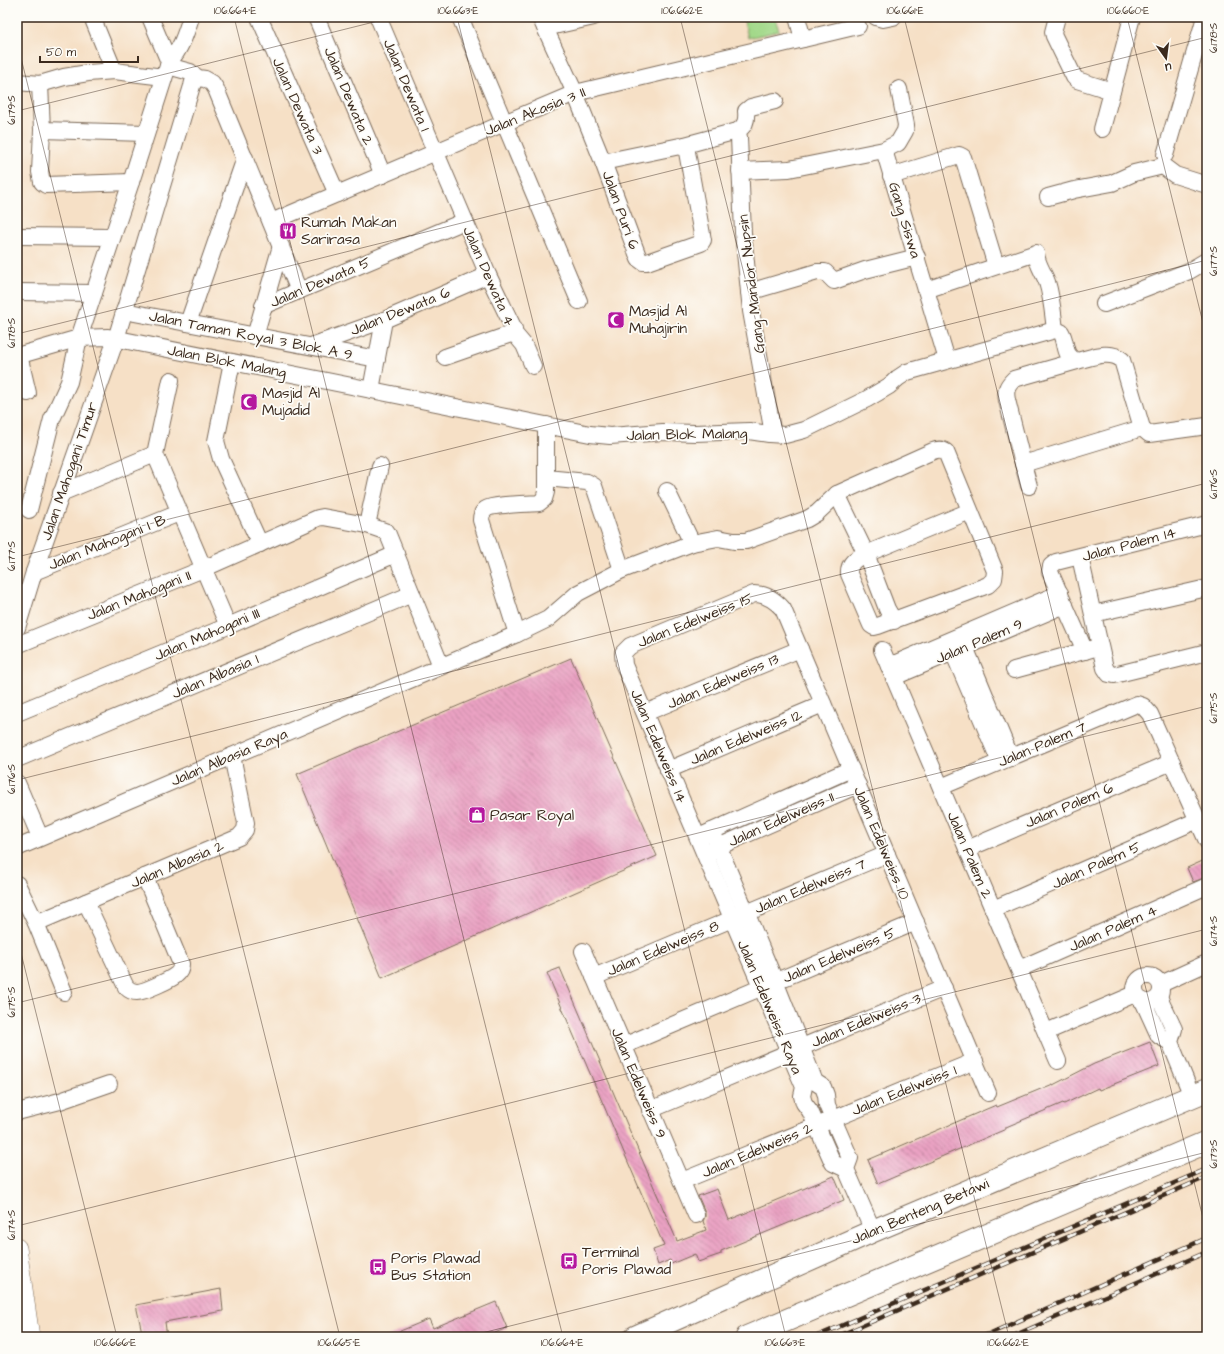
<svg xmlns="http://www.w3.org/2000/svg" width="1224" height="1354" font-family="'Architects Daughter',sans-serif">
	<defs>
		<pattern id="building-back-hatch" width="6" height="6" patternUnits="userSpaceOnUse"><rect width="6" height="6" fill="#eaa2c3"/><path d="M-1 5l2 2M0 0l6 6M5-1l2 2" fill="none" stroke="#bf849e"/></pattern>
	</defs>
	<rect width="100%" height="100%" fill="#fdfcf7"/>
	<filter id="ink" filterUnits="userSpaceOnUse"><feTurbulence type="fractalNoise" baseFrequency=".025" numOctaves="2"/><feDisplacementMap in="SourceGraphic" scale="8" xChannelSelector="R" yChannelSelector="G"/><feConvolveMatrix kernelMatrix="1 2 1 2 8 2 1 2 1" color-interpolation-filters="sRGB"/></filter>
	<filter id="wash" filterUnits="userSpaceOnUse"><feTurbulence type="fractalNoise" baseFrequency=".012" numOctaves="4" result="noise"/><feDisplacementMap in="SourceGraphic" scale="16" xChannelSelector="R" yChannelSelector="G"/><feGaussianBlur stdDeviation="0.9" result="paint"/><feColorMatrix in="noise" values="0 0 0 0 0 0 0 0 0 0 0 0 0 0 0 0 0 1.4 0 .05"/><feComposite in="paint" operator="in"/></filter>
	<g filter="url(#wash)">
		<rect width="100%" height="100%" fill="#f6e0c6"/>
		<!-- park -->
		<polygon fill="#a3d98a" stroke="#6f8254" points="743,17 775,17 779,31 748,38"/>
		<g id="blocks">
			<!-- building -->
			<g fill="url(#building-back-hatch)">
				<polygon points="571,658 657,856 382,978 297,774"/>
				<polygon points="1207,859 1207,877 1193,882 1187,868"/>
				<polygon points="560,968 677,1241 706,1230 703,1221 705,1217 705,1212 698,1196 717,1189 729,1220 834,1176 844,1200 721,1251 721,1254 698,1262 695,1254 671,1264 670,1260 658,1265 653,1250 664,1246 547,973"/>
				<polygon points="1150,1042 1159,1066 1099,1090 1098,1088 1064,1104 1063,1103 1006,1127 1006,1129 878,1184 868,1160 996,1105 997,1107 1053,1084 1053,1085 1094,1064"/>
				<polygon points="221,1289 223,1311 165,1322 167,1337 143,1337 136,1305"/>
				<polygon points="496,1302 507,1328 485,1337 386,1337 429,1319 433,1328"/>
			</g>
		</g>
	</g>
	<g filter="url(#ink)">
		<use href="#blocks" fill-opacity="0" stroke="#7c6a59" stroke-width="1"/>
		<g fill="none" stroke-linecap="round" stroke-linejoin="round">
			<defs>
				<g id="minor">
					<polyline points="92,17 114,71"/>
					<polyline points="259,17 337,194"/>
					<polyline points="316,17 383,175"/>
					<polyline points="378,17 488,275 514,329 513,332 511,334 445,357"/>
					<polyline points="460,17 579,301"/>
					<polyline points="540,17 575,93 603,162 639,259 643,262 647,262 701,243 703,240 687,152 685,145"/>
					<polyline points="797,17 803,39"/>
					<polyline points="876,17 883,19 893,17"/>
					<polyline points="1057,17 1053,32 1054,36 1074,77 1077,80 1112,91"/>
					<polyline points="545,28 594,17"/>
					<path d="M169,62C181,49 186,33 191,17"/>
					<polyline points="168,66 190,72 198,78 205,79 212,83 216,89 299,291"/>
					<polyline points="17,82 40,84 64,77 88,73 114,71 164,77"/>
					<polyline points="40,84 42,130 40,172 42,182 46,185 131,182"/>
					<polyline points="1102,129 1132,17"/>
					<polyline points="42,130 146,133"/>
					<polyline points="736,132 739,137 743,233 751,311 773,434"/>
					<polyline points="884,150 947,360"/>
					<polyline points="1165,155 1205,17"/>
					<path d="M603,162L685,145L733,132H736C745,126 747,122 746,111L751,107L775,101"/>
					<polyline points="740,171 789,169 884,150 898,143 905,131 906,125 899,89"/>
					<polyline points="891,176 959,155 963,157 996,266"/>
					<polyline points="1048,197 1074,190 1112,183 1134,173 1163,166 1175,175 1207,185"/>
					<polyline points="271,222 575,93 858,26"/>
					<polyline points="17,236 112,237"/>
					<path d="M926,290L1036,253C1037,265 1043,271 1047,282C1052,298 1053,314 1055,330"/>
					<polyline points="17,292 94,293"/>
					<polyline points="749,292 817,272 825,272 834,281 865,270 917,257"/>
					<polyline points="1104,304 1189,271 1206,261"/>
					<polyline points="263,306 465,221"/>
					<polyline points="124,311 377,359"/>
					<polyline points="188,323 245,158"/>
					<polyline points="513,332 524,345 533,366"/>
					<polyline points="255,336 281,246"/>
					<polyline points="311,346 384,320 488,275"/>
					<polyline points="19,355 28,393"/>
					<path d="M17,356L79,338L108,337L590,434L610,436L663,432L695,433L749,431L769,434L785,435L804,430L867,399L889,386L898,378L907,372L1055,330L1061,332C1068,344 1062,355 1077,361C1090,358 1110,349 1122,360L1142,428L1149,434L1207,426"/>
					<polyline points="232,362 216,441 221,459 260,544"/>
					<polyline points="171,380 155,454 228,626"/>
					<polyline points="371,390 384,320"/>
					<path d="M1023,464L1007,400C1005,390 1007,386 1014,379L1077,361"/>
					<polyline points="546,478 587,482 594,486 622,570"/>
					<polyline points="1029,486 1023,464 1142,428"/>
					<polyline points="667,491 692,543"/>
					<polyline points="61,493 155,454"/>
					<polyline points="837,494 866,554 887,609 894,621"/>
					<polyline points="29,510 52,419 69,382 79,338 131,182 168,66 169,62 150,17"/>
					<polyline points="367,525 380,466"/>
					<polyline points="1080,557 1105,668 1109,674 1114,675 1207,652"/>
					<polyline points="34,572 179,513"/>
					<polyline points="1093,614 1207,588"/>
					<polyline points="17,628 34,572 116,339 192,86 193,82 198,78"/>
					<path d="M517,634L481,520C481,515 482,512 486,509C493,504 528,504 539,503L544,499L546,492V425"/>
					<polyline points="17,645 203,569 318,518 323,517 367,525 387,532 441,666"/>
					<polyline points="965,647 1011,758"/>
					<polyline points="882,650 1058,1061"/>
					<polyline points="1085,651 1050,572 1051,566 1056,562 1207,524"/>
					<polyline points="953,652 1000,762"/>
					<polyline points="889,666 1060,593"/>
					<polyline points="1014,670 1095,648"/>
					<polyline points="894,677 1065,605"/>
					<polyline points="17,713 228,626 396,554"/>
					<polyline points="645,713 800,649"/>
					<polyline points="17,759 412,594"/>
					<polyline points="668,770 823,704"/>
					<polyline points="17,783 40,837"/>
					<polyline points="941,787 1137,704 1143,706 1150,714 1207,841"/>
					<polyline points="712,831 775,981 815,1082 823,1087 826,1095 827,1105 850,1158 846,1169 873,1231"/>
					<polyline points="703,835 851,769"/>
					<path d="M17,848L517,634L548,619L578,593L622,570L692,543L718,538L734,541H746L807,519L817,513L837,494L933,451C938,449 942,449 946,452L995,571L994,579L988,585L878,626L874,627L871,625L849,574C848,563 856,558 866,554L970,511"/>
					<polyline points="967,849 1172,762"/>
					<polyline points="709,851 858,785"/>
					<polyline points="17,884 36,923 64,992"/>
					<path d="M86,902L126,987C129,990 133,992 137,992C144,992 170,980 176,975C180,972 181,969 181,964L145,877"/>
					<polyline points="993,909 1198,820"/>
					<polyline points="36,923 239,837 245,830 246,823 232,756"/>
					<polyline points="583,951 696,1215"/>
					<polyline points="1019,969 1207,886"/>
					<circle cx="1148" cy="989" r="13"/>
					<polyline points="594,977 887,854"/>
					<polyline points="1161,984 1207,963"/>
					<polyline points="1159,997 1174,1029 1170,1042 1192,1096"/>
					<polyline points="1143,1001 1159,1036 1170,1042"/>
					<polyline points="1046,1032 1135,994"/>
					<polyline points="623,1046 916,922"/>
					<polyline points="650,1110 944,988"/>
					<polyline points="17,1112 60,1101 109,1084"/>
					<path d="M846,1169L833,1163L810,1111L804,1103L802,1096L804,1087L624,665L623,653L630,646L754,594C766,594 775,600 783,609L988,1093"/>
					<polyline points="682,1181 975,1061"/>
				</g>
				<polyline id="tertiary" points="17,1248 30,1337"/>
				<g id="secondary">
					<polyline points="635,1337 873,1231 1207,1090"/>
					<polyline points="747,1337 1207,1142"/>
				</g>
			</defs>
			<!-- minor casing -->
			<use href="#minor" stroke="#7c6a59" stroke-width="18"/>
			<!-- tertiary casing -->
			<use href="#tertiary" stroke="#7c6a59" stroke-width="20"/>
			<!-- secondary casing -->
			<use href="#secondary" stroke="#7c6a59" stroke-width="24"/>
			<!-- minor -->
			<use href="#minor" stroke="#fff" stroke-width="16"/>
			<!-- tertiary -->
			<use href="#tertiary" stroke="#fff" stroke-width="19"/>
			<!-- secondary -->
			<use href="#secondary" stroke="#fff" stroke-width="22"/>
			<defs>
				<g id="rail">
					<polyline points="815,1337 1207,1169"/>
					<polyline points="836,1337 1207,1177"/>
					<polyline points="982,1337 1207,1238"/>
					<polyline points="1011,1337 1207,1252"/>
				</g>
			</defs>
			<!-- rail casing -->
			<use href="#rail" stroke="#3b2a1e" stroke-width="4.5"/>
			<!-- rail -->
			<use href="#rail" stroke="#fdfcf7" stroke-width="3" stroke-dasharray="9" stroke-linecap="butt"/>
		</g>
	</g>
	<!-- ticks -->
	<path fill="none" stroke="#3b2a1e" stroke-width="1" stroke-opacity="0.45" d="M234,17L563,1337M457,17L786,1337M680,17L1009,1337M904,17L1207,1234M1127,17L1207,339M17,42L340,1337M17,111L394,17M17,334L1207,37M17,557L1207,260M17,780L1207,483M17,937L117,1337M17,1003L1207,706M17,1226L1207,929M466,1337L1207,1152"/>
	<!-- icons -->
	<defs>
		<symbol id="restaurant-square" viewBox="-11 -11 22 22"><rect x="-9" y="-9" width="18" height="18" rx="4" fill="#b5179e" stroke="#fdfcf7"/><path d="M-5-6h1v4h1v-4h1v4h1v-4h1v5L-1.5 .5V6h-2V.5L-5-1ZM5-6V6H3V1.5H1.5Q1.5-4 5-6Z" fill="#fff"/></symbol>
		<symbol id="mosque-square" viewBox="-11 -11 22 22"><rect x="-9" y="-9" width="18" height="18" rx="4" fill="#b5179e" stroke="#fdfcf7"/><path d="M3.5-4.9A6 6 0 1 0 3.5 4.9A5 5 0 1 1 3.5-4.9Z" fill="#fff"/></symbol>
		<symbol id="shop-square" viewBox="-11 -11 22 22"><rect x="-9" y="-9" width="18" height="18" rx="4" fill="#b5179e" stroke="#fdfcf7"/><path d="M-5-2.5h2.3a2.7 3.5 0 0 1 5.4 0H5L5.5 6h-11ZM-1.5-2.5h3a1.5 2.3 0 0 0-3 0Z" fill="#fff"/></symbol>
		<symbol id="bus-square" viewBox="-11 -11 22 22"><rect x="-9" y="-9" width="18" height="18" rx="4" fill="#b5179e" stroke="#fdfcf7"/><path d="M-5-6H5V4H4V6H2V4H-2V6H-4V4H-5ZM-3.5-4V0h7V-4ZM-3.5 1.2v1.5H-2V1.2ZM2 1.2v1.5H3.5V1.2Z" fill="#fff"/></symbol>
	</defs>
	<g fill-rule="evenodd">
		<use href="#restaurant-square" x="278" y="221" width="20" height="20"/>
		<use href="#mosque-square" x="606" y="310" width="20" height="20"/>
		<use href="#mosque-square" x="239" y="392" width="20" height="20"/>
		<use href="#shop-square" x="467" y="805" width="20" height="20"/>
		<use href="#bus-square" x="559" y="1251" width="20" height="20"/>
		<use href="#bus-square" x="368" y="1257" width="20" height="20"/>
	</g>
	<g text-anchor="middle" stroke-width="3.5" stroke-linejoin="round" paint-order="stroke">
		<!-- street labels -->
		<g font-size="15" fill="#3b2a1e" stroke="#fdfcf7">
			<text transform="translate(407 85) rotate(67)" y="5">Jalan Dewata 1</text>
			<text transform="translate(349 96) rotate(67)" y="5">Jalan Dewata 2</text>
			<text transform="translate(298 106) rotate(66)" y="5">Jalan Dewata 3</text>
			<text transform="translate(535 111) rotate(-22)" y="5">Jalan Akasia 3 II</text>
			<text transform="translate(621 210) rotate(70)" y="5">Jalan Puri 6</text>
			<text transform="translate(905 220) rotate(73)" y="5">Gang Siswa</text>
			<text transform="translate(489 276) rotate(66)" y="5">Jalan Dewata 4</text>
			<text transform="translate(320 282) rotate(-23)" y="5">Jalan Dewata 5</text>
			<text transform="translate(751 284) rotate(-97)" y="5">Gang Mandor Nupsin</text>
			<text transform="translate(400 311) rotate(-22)" y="5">Jalan Dewata 6</text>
			<text transform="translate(251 335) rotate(11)" y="5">Jalan Taman Royal 3 Blok A 9</text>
			<text transform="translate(227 361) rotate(11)" y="5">Jalan Blok Malang</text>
			<text transform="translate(687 434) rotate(-1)" y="5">Jalan Blok Malang</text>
			<text transform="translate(69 471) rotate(-71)" y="5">Jalan Mahogani Timur</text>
			<text transform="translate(107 542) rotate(-22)" y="5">Jalan Mahogani I B</text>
			<text transform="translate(1129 544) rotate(-15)" y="5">Jalan Palem 14</text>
			<text transform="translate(139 595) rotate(-22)" y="5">Jalan Mahogani II</text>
			<text transform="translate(695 620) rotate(-22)" y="5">Jalan Edelweiss 15</text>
			<text transform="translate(207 634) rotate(-23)" y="5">Jalan Mahogani III</text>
			<text transform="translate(979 641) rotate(-23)" y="5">Jalan Palem 9</text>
			<text transform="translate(215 676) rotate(-23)" y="5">Jalan Albasia 1</text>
			<text transform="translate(723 681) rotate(-23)" y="5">Jalan Edelweiss 13</text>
			<text transform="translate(746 737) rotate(-23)" y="5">Jalan Edelweiss 12</text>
			<text transform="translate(1042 744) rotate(-23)" y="5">Jalan Palem 7</text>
			<text transform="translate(659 746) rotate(67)" y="5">Jalan Edelweiss 14</text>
			<text transform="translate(229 757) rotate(-23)" y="5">Jalan Albasia Raya</text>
			<text transform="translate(1069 805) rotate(-23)" y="5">Jalan Palem 6</text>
			<text transform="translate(781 819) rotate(-24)" y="5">Jalan Edelweiss 11</text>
			<text transform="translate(882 843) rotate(67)" y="5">Jalan Edelweiss 10</text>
			<text transform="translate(970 855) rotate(67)" y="5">Jalan Palem 2</text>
			<text transform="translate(177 864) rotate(-23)" y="5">Jalan Albasia 2</text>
			<text transform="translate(1096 865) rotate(-24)" y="5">Jalan Palem 5</text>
			<text transform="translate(810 886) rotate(-23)" y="5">Jalan Edelweiss 7</text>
			<text transform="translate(1113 928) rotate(-24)" y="5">Jalan Palem 4</text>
			<text transform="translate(663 948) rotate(-23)" y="5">Jalan Edelweiss 8</text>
			<text transform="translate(839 955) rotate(-23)" y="5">Jalan Edelweiss 5</text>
			<text transform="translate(770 1007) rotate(67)" y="5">Jalan Edelweiss Raya</text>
			<text transform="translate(866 1020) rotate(-23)" y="5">Jalan Edelweiss 3</text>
			<text transform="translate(639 1083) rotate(67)" y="5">Jalan Edelweiss 9</text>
			<text transform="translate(904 1090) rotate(-22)" y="5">Jalan Edelweiss 1</text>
			<text transform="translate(757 1150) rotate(-23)" y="5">Jalan Edelweiss 2</text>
			<text transform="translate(920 1211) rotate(-23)" y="5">Jalan Benteng Betawi</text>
		</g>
		<!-- poi labels -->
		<g font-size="15" fill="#3b2a1e" stroke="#fdfcf7" text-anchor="start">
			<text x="301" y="227">Rumah Makan<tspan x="301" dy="17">Sarirasa</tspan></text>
			<text x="629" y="316">Masjid Al<tspan x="629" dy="17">Muhajirin</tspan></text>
			<text x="262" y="398">Masjid Al<tspan x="262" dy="17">Mujadid</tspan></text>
			<text x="490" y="820">Pasar Royal</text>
			<text x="582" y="1257">Terminal<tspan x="582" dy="17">Poris Plawad</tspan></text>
			<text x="391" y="1263">Poris Plawad<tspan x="391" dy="17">Bus Station</tspan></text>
		</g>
	</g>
	<!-- margin -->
	<rect width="1224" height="1354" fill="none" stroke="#fdfcf7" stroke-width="44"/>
	<!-- north arrow -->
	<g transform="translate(1166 58) rotate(166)" stroke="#fdfcf7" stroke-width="3" paint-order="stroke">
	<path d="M0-3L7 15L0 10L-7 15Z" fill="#3b2a1e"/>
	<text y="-6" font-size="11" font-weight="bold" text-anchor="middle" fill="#3b2a1e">U</text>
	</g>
	<!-- scale -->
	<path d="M40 56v6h98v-6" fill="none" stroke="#3b2a1e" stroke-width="2"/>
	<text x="46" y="56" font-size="12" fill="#3b2a1e" stroke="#fdfcf7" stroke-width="3" paint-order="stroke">50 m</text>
	<rect x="22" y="22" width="1180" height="1310" fill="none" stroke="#3b2a1e" stroke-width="1.5"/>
	<g font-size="10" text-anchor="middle" fill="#3b2a1e">
		<text x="235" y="14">106.664°E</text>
		<text x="458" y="14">106.663°E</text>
		<text x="682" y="14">106.662°E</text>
		<text x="905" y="14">106.661°E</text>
		<text x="1128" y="14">106.660°E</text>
		<text transform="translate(1213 38) rotate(-90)" y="4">6.178°S</text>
		<text transform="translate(11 110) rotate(-90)" y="4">6.179°S</text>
		<text transform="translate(1213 261) rotate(-90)" y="4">6.177°S</text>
		<text transform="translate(11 333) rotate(-90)" y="4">6.178°S</text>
		<text transform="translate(1213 484) rotate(-90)" y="4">6.176°S</text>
		<text transform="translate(11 556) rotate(-90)" y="4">6.177°S</text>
		<text transform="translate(1213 708) rotate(-90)" y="4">6.175°S</text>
		<text transform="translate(11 779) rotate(-90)" y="4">6.176°S</text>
		<text transform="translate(1213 931) rotate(-90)" y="4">6.174°S</text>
		<text transform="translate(11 1002) rotate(-90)" y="4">6.175°S</text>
		<text transform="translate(1213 1154) rotate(-90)" y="4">6.173°S</text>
		<text transform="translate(11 1225) rotate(-90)" y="4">6.174°S</text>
		<text x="115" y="1346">106.666°E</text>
		<text x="339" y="1346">106.665°E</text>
		<text x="562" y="1346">106.664°E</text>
		<text x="785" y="1346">106.663°E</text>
		<text x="1008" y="1346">106.662°E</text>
	</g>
</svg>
